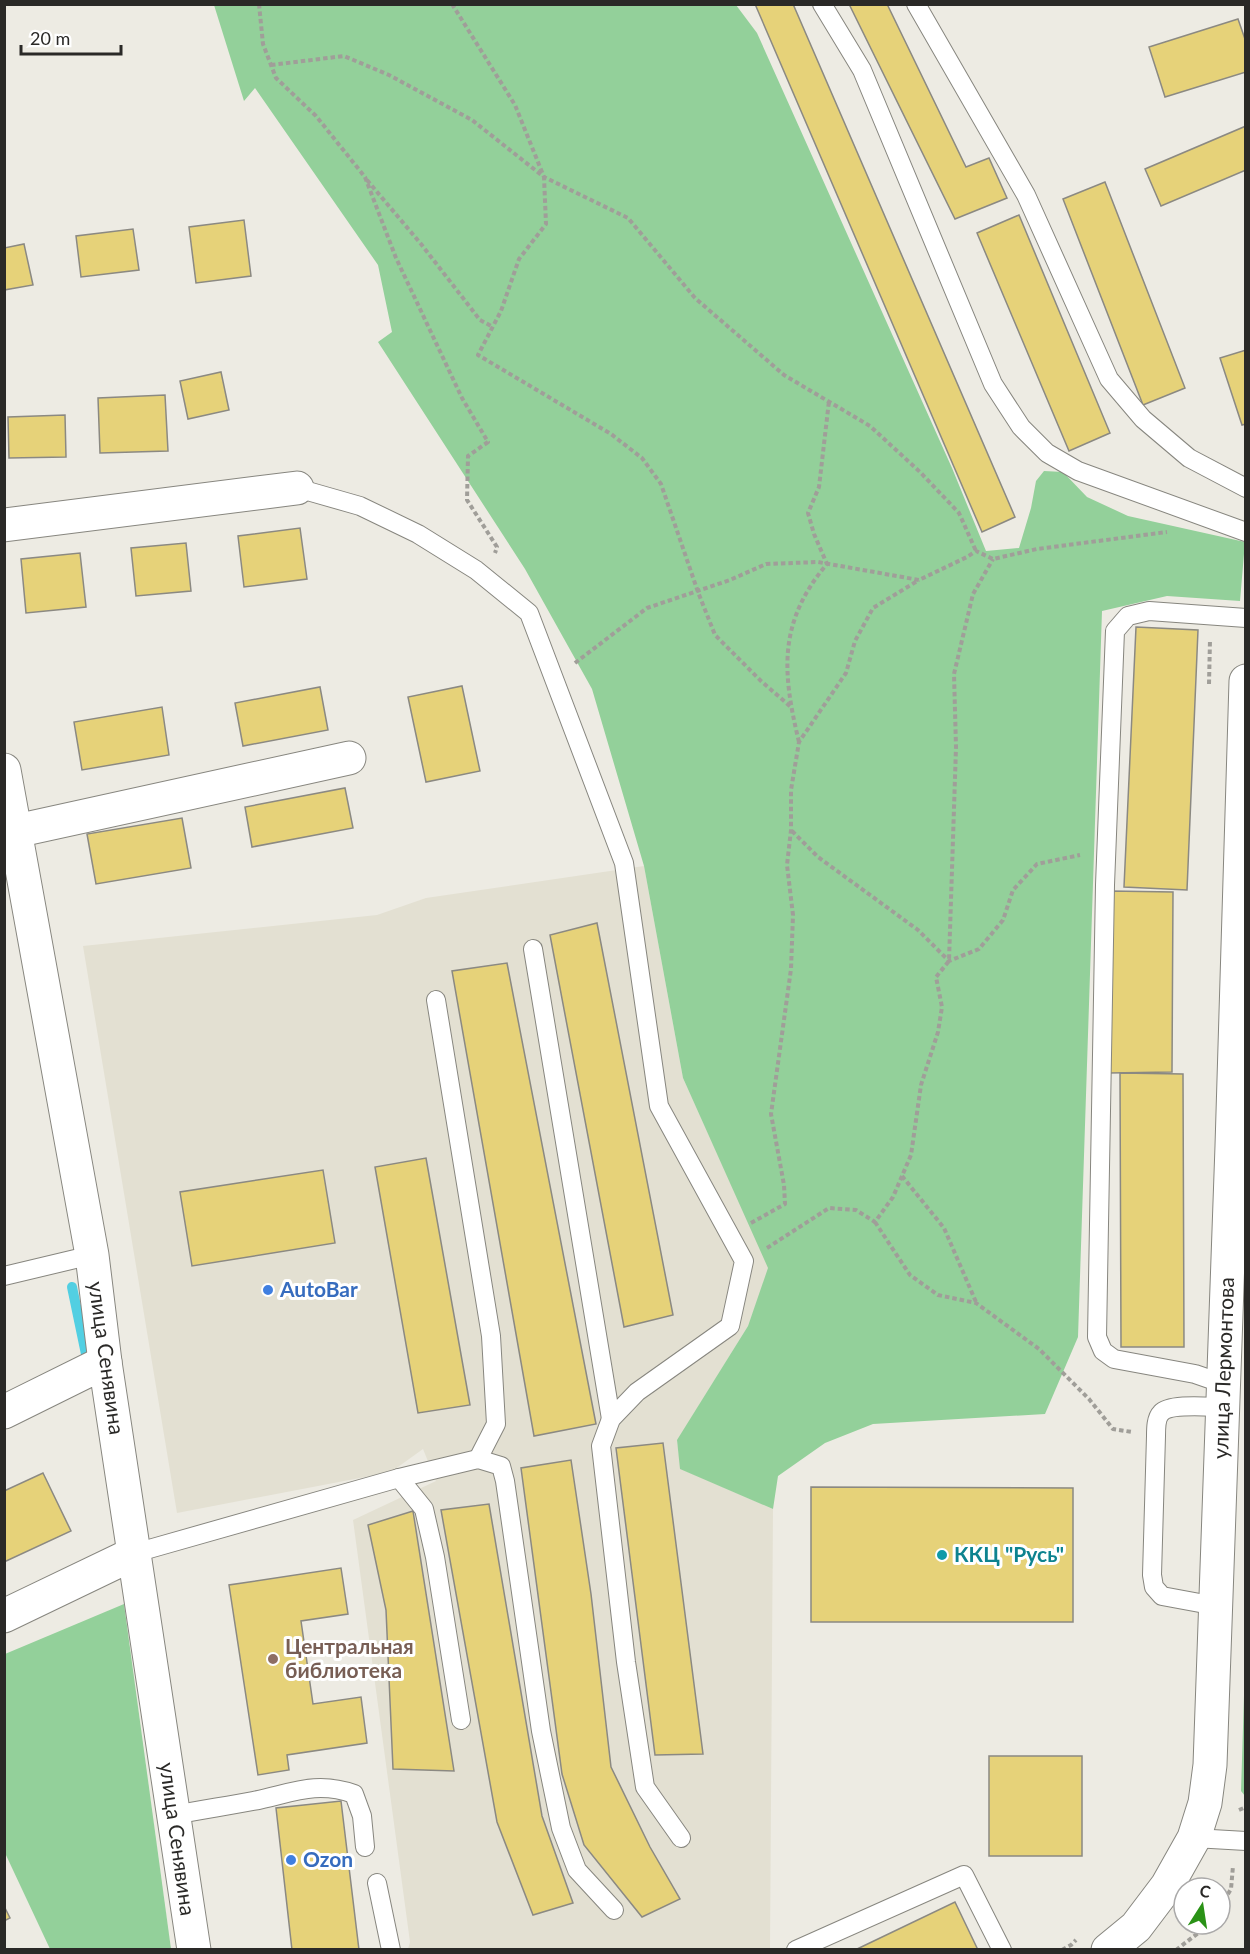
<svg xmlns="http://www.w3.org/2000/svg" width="1250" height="1954" font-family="Lato,sans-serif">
	<rect width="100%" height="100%" fill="#edebe3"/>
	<!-- built -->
	<polygon fill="#e3e0d2" points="644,866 683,1078 769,1268 748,1326 677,1441 681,1469 773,1509 770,1949 408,1949 410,1942 353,1520 436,1481 423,1449 391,1472 177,1513 83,946 377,915 426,898"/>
	<!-- green -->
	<g fill="#93d09a">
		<polygon points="214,5 736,5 757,33 952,468 986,551 1019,548 1031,508 1036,481 1044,471 1063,472 1087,497 1128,516 1245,542 1240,601 1167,596 1102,611 1078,1337 1045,1414 873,1424 825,1443 778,1476 773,1509 680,1469 677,1440 748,1326 768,1268 683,1078 644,866 592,689 525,569 378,342 392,332 378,265 255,88 244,101"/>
		<polygon points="124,1604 171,1949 50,1949 5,1853 5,1654"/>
		<polygon points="1245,1663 1245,1796 1241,1791"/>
	</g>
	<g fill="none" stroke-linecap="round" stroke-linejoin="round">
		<!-- stream -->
		<polyline stroke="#52cfe2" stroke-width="10" points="72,1287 87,1359 80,1362"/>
	</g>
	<!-- building -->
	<g fill="#e6d279" stroke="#8b8982" stroke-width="1.5">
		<polygon points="755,4 793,4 1015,517 982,532"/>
		<polygon points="849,4 887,4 966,167 989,158 1007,198 955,219"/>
		<polygon points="1238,19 1246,42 1246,72 1165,97 1149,47"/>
		<polygon points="1246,126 1246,170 1161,206 1145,169"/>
		<polygon points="1105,182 1185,388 1143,405 1063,199"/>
		<polygon points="1019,215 1110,433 1069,451 977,233"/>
		<polygon points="244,220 251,276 196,283 189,227"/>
		<polygon points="133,229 139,270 81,277 76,236"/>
		<polygon points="24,244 33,285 4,290 4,248"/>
		<polygon points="1246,350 1246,424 1242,425 1220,358"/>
		<polygon points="221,372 229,410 188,419 180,381"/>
		<polygon points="165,395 168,451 100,453 98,398"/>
		<polygon points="65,415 66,457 9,458 8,417"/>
		<polygon points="300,528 307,579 244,587 238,536"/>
		<polygon points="186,543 191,591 136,596 131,548"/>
		<polygon points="80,553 86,607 26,613 21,559"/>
		<polygon points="1136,627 1198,630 1187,890 1124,887"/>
		<polygon points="462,686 480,771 426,782 408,697"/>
		<polygon points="320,687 328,730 243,746 235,703"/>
		<polygon points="162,707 169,755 82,770 74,722"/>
		<polygon points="345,788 353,828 252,847 245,807"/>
		<polygon points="182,818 191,868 96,884 87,834"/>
		<polygon points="1110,891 1173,892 1172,1072 1109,1073"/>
		<polygon points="597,923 673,1315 624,1327 550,935"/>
		<polygon points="507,963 596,1424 534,1436 452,971"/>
		<polygon points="1120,1073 1183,1074 1184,1347 1121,1347"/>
		<polygon points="426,1158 470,1405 418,1413 375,1167"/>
		<polygon points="323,1170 335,1243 192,1266 180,1192"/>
		<polygon points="663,1443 703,1754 655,1755 616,1448"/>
		<polygon points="571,1460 591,1594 611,1767 650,1847 680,1899 642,1917 584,1845 562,1774 521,1468"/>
		<polygon points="43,1473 71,1531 4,1562 4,1491"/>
		<polygon points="811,1487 1073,1488 1073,1622 811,1622"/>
		<polygon points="489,1504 542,1816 573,1903 533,1915 497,1822 441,1510"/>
		<polygon points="413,1511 454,1771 393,1769 386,1610 368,1525"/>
		<polygon points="341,1568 348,1614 301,1621 313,1704 361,1697 367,1743 287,1755 289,1770 258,1775 229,1585"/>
		<rect x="989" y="1756" width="93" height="100"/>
		<polygon points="341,1801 359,1950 292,1950 276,1808"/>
		<polygon points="955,1902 978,1950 855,1950"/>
		<polygon points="4,1906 10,1918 4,1921"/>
	</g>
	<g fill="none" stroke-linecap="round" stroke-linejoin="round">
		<defs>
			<g id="lane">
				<polyline points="822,4 862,70 993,384 1021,427 1047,453 1078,471 1246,532"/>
				<polyline points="916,4 1026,195 1109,379 1143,419 1189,458 1246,488"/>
				<polyline points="297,488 360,506 418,534 476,570 529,613 624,863 659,1106 744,1261 730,1326 637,1392 611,1419 601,1446 626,1662 645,1787 681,1838"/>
				<polyline points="533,949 611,1419"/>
				<polyline points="436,1000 491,1336 496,1424 478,1459"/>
				<polyline points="4,1276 92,1255"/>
				<polyline points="1224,1384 1195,1374 1114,1359 1103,1351 1097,1337 1105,885 1115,631 1128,616 1149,611 1246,618"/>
				<polyline points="399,1478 424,1509 435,1557 461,1720"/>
				<polyline points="135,1553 399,1478 478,1459 501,1466 505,1481 541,1731 561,1828 577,1870 614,1910"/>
				<path d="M1216,1606L1162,1596L1154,1587L1152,1575L1156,1436C1156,1429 1156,1418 1161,1413C1170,1403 1209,1407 1223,1407"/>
				<path d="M174,1815C200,1810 226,1806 253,1801C290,1794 315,1780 354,1794L362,1816L365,1847"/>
				<polyline points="1194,1838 1246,1841"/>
				<polyline points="377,1883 391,1950"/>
				<polyline points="796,1950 964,1875 1002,1950"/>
			</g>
			<g id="street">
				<polyline points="4,525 297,488"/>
				<polyline points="4,770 92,1255 105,1362"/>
				<polyline points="16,831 349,758"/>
				<polyline points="4,1616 135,1553"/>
			</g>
			<g id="secondary">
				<polyline points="4,1412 105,1362 194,1950"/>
				<polyline points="1108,1950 1136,1927 1167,1886 1194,1838 1205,1803 1210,1765 1232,1146 1246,681"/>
			</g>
		</defs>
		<!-- lane casing -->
		<use href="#lane" stroke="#87867f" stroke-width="20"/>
		<!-- street casing -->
		<use href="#street" stroke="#87867f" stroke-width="35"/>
		<!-- secondary casing -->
		<use href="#secondary" stroke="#87867f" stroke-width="35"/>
		<!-- path -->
		<g stroke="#a09e99" stroke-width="4" stroke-dasharray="4.5 3" stroke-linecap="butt">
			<polyline points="259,4 263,44 276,78 316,116 365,177 396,258 462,398 488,442 468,456 467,500 497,547 495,553"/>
			<polyline points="452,4 515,105 544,177 628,218 695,298 784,375 870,426 920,472 959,513 976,551"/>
			<polyline points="271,65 344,56 389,75 472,120 544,177 546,224 519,259 501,311 478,355 611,434 642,458 661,484 698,592 715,635 761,681 791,707"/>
			<polyline points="367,180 421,244 480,320 493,327"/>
			<polyline points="575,663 647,608 730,580 766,564 818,562 919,580 967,557 976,551 993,559 1037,549 1167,532"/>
			<polyline points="1209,684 1210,640"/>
			<path d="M799,742C782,672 778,622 827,564L814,534L808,513L819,487L829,401"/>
			<polyline points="792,831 818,857 918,930 949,961 979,949 1003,920 1013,890 1037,864 1080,855"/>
			<polyline points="902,1176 944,1228 976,1302"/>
			<polyline points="875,1222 910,1275 938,1295 976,1303 1039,1349 1089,1399 1113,1429 1132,1432"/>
			<polyline points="751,1223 785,1204 784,1185 771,1114 791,969 793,915 787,865 791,830 791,790 799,742 846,673 855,641 873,608 919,580"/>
			<polyline points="767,1248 829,1208 856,1210 875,1222 893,1197 911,1155 921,1085 938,1032 942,1007 936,977 949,961 956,747 954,674 973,594 993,559"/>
			<polyline points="1239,1810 1246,1807"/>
			<polyline points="1220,1907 1231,1889 1233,1866"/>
			<polyline points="1062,1950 1071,1945 1076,1940"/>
			<polyline points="1176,1950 1210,1924"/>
		</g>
		<!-- lane -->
		<use href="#lane" stroke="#fff" stroke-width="18"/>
		<!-- street -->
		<use href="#street" stroke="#fff" stroke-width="33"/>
		<!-- secondary -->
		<use href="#secondary" stroke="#fff" stroke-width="33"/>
	</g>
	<!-- markers -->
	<g fill="#3f7fe0" stroke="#fff" stroke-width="2">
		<circle cx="268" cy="1290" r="6"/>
		<circle cx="291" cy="1860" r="6"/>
	</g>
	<circle fill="#0f9aa8" stroke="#fff" stroke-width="2" cx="942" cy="1555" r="6"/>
	<circle fill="#8d6e63" stroke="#fff" stroke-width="2" cx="273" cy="1659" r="6"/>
	<g text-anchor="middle" stroke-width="6" stroke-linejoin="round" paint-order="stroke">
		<!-- shop labels -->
		<g font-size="21" font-weight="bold" fill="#366cbe" stroke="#fff" text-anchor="start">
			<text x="280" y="1297">AutoBar</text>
			<text x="303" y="1867">Ozon</text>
		</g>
		<!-- street labels -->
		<g font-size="21" fill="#2a2927" stroke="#fff">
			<text transform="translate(106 1358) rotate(82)" y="7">улица Сенявина</text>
			<text transform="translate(1224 1368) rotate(-88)" y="7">улица Лермонтова</text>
			<text transform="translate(177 1839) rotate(82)" y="7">улица Сенявина</text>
		</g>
		<!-- culture labels -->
		<g font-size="21" font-weight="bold" fill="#0d838f" stroke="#fff" text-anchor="start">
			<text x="954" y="1562">ККЦ "Русь"</text>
		</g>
		<!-- education labels -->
		<g font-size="21" font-weight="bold" fill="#785e54" stroke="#fff" text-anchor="start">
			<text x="285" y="1654">Центральная<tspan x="285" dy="24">библиотека</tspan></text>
		</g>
	</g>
	<!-- border -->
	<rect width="1250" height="1954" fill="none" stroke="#2a2927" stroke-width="12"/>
	<!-- north arrow -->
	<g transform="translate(1202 1906) rotate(12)"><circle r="28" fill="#ffffff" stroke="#aaa9a9" stroke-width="1.5"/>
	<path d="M0-4.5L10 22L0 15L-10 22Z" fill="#2a9216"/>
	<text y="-9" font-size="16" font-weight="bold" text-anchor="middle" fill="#2a2927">С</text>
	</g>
	<!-- scale -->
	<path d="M21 45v9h100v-9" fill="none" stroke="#2a2927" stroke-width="3"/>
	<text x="30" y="45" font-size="18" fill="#2a2927" stroke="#ffffff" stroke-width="4.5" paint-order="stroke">20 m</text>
</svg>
